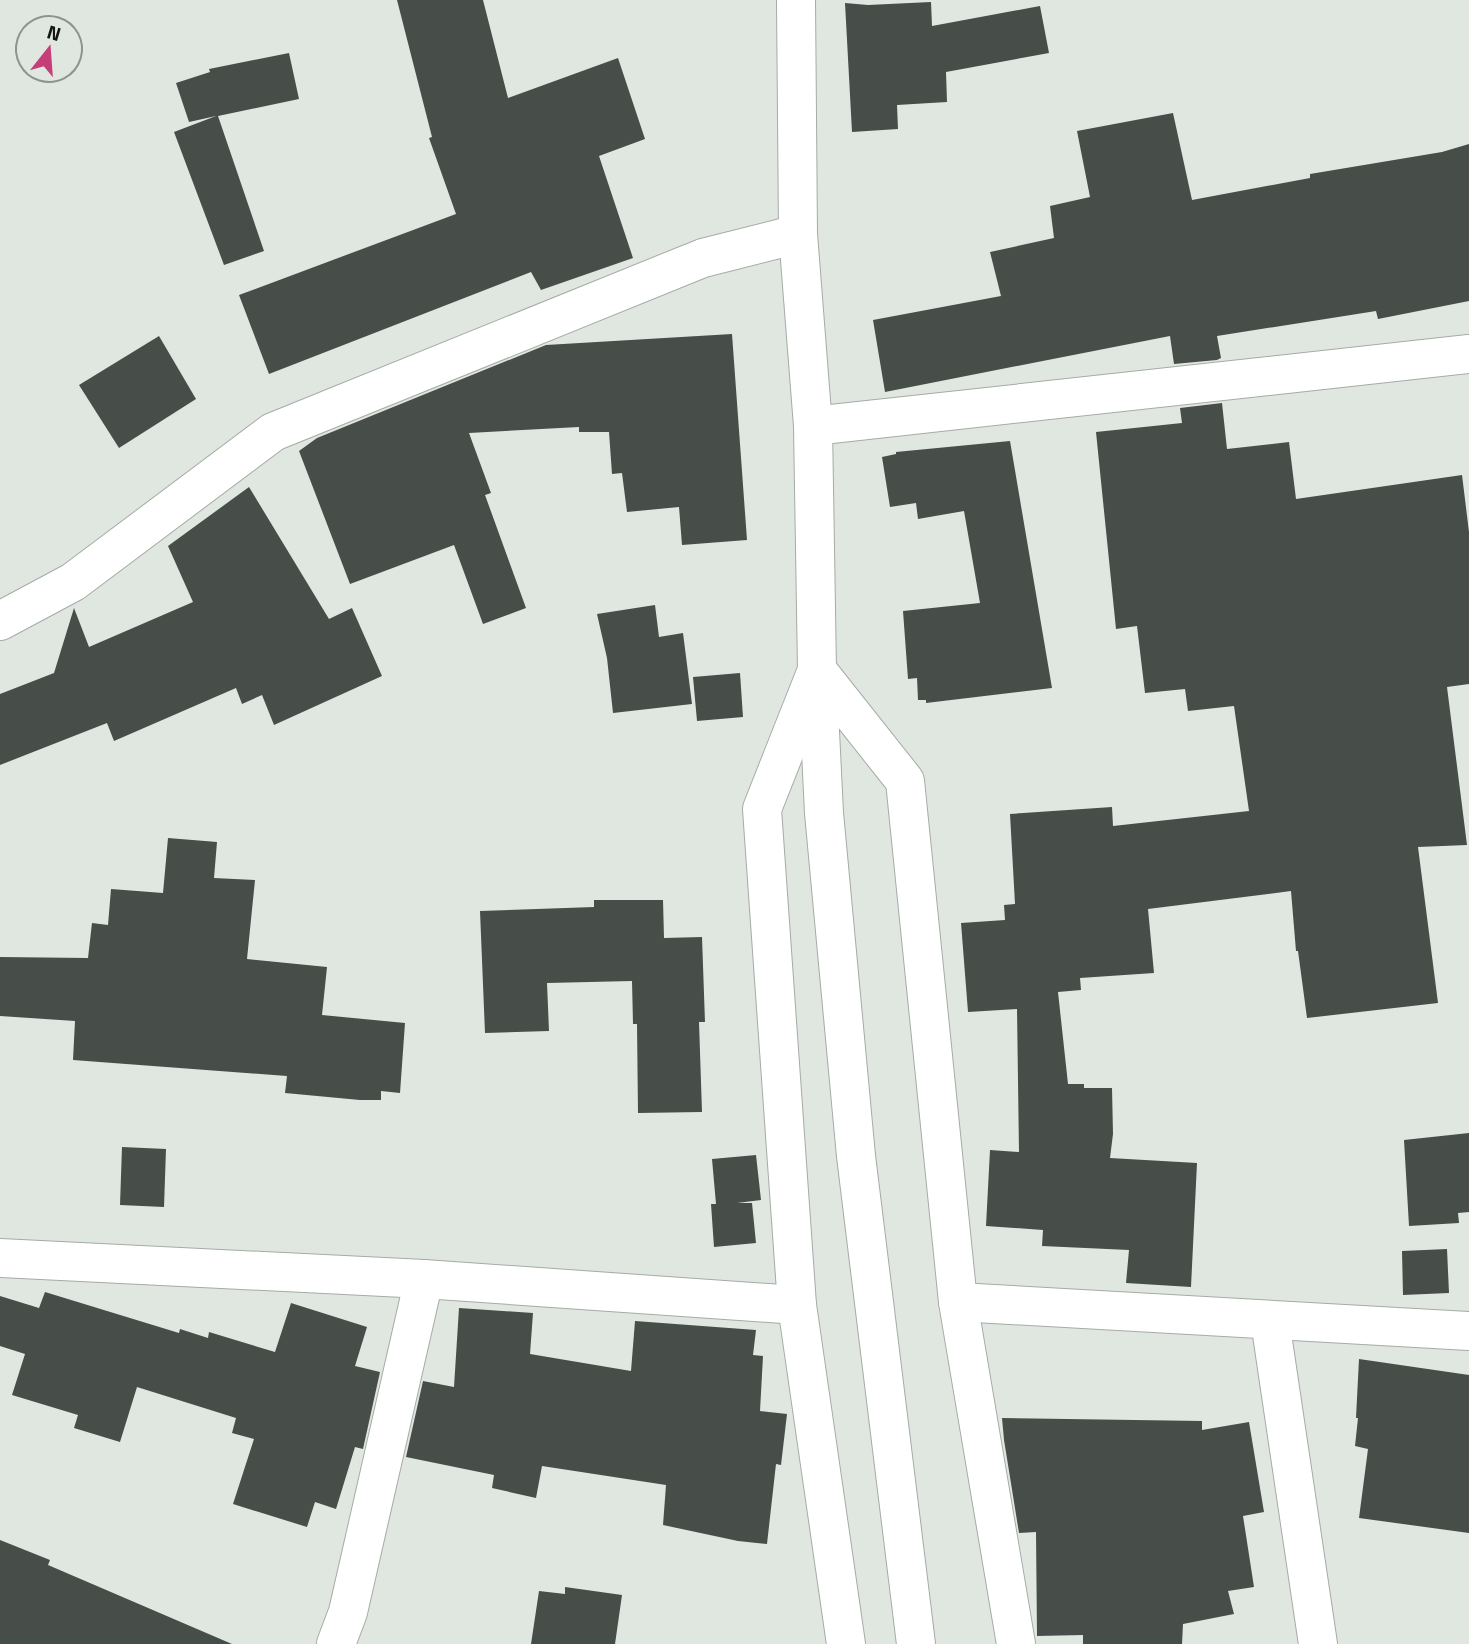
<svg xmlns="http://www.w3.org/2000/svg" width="1469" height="1644" font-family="'Titillium Web',sans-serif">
	<rect width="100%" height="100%" fill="#e0e7e1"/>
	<!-- building -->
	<g fill="#474d48">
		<polygon points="397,0 483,0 508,98 618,58 645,139 599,156 633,258 541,290 531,272 269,374 239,295 456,214 429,138 432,137"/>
		<polygon points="931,2 932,26 1040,6 1049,53 946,72 947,102 897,105 898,129 852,132 845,3 868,5"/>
		<polygon points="289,53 299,99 218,116 264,251 224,265 174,132 216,116 189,122 176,83 210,72 209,69"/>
		<polygon points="1173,113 1192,200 1310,178 1310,174 1442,152 1469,144 1469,301 1378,319 1376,311 1217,336 1221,358 1217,360 1174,364 1170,336 885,392 873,320 1001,296 990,252 1054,238 1050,206 1090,197 1077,131"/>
		<polygon points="732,334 747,540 682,545 679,507 627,512 622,473 612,474 609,432 579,432 579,427 469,433 491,493 485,495 526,608 483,624 454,545 350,584 299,451 317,438 546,345"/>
		<polygon points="159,336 196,399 119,448 79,385"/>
		<polygon points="1222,403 1227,449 1289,442 1296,499 1462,475 1469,532 1469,684 1447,687 1467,845 1418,847 1438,1003 1307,1018 1298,951 1296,951 1291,891 1148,909 1154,973 1080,978 1081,990 1058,992 1068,1084 1084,1084 1084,1088 1112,1088 1113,1134 1110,1158 1197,1163 1191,1287 1126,1283 1129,1250 1042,1246 1043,1230 986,1226 990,1150 1019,1152 1017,1009 968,1012 961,923 1005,920 1004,905 1015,904 1010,814 1112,807 1113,826 1249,811 1234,706 1188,711 1185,689 1145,693 1137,626 1116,629 1096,432 1182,423 1180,408"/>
		<polygon points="1010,441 1052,688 926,703 926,700 918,700 917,678 908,679 903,611 980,603 964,511 918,519 916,503 890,507 882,457 896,454 896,452"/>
		<polygon points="249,487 329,619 352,608 382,676 274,725 262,695 242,704 236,688 114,741 107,723 0,765 0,694 54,673 74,608 89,647 193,602 168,546"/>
		<polygon points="655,605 659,637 683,633 692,704 613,713 607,658 597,614"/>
		<polygon points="740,673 743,717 697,721 693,677"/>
		<polygon points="168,838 217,842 214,878 255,880 247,959 327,967 322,1015 405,1023 400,1093 381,1091 381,1100 360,1100 285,1093 287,1076 73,1060 75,1021 0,1016 0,957 88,958 92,923 108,925 111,889 163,893"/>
		<polygon points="594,900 663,900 664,938 702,937 705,1022 699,1022 702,1112 638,1113 637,1024 633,1024 632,981 547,983 549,1031 485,1033 480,911 594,907"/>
		<polygon points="1469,1133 1469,1212 1458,1213 1459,1223 1409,1226 1404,1140"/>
		<polygon points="122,1147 166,1149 164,1207 120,1205"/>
		<polygon points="756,1155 761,1200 737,1203 752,1203 756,1243 714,1247 711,1204 716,1204 712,1159"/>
		<polygon points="1447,1249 1449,1293 1403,1295 1402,1251"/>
		<polygon points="45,1292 179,1333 180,1329 208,1338 209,1332 275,1352 291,1303 367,1327 355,1366 380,1372 363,1449 355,1447 336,1509 315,1502 307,1527 233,1504 254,1439 232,1433 236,1418 137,1387 120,1442 74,1428 78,1415 12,1395 25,1354 0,1346 0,1296 39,1308"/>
		<polygon points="459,1308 533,1313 530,1354 631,1371 635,1321 756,1330 753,1355 763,1356 760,1411 787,1414 781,1465 776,1464 767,1544 738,1541 663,1525 666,1485 542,1466 536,1498 492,1488 494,1475 406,1457 423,1381 454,1387"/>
		<polygon points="1359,1359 1469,1375 1469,1533 1359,1518 1368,1449 1355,1446 1358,1418 1356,1418"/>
		<polygon points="1002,1418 1202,1421 1202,1430 1249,1422 1264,1512 1243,1516 1254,1587 1228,1591 1234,1614 1183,1624 1182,1644 1083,1644 1083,1635 1037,1636 1036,1532 1019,1533 1004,1440"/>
		<polygon points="0,1540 50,1560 48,1565 232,1644 0,1644"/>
		<polygon points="565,1587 622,1595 615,1644 531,1644 539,1591 565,1594"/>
	</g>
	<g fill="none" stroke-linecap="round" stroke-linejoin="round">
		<defs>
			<g id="street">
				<polyline points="813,426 1469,354"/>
				<polyline points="0,621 73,582 273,432 703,258 798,234"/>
				<polyline points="817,670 905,781 958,1302 1016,1644"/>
				<polyline points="817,670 762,809 797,1305 846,1644"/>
				<polyline points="0,1258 424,1279 797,1305"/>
				<polyline points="958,1302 1469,1331"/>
				<polyline points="1270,1321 1318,1644"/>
				<polyline points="336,1644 348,1612 424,1279"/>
			</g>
			<polyline id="secondary" points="796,0 798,234 813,426 817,670 824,813 856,1156 916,1644"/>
		</defs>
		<!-- street casing -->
		<use href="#street" stroke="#a5aba5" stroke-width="40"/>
		<!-- secondary casing -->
		<use href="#secondary" stroke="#a5aba5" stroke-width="40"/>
		<!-- street -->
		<use href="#street" stroke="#fff" stroke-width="38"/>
		<!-- secondary -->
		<use href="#secondary" stroke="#fff" stroke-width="38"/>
	</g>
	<!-- north arrow -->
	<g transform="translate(49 49) rotate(17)"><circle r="33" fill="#e0e7e1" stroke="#8e938f" stroke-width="2"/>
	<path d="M0-5L12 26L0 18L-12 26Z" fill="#c63d78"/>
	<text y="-10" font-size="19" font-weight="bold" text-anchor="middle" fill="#121513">N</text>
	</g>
</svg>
